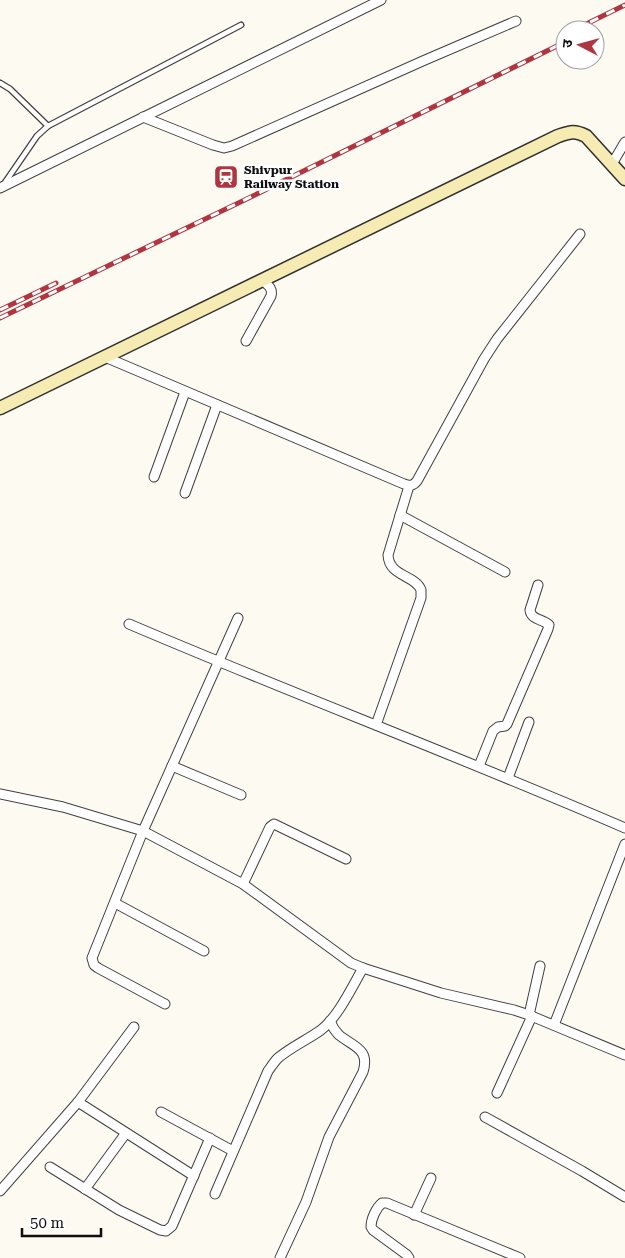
<svg xmlns="http://www.w3.org/2000/svg" width="625" height="1258" font-family="'Roboto Serif','Noto Sans Devanagari',serif">
	<rect width="100%" height="100%" fill="#fdfaf1"/>
	<g fill="none" stroke-linecap="round" stroke-linejoin="round">
		<defs>
			<g id="lane">
				<polyline points="0,83 10,89 48,126"/>
				<polyline points="4,184 37,136 48,126 241,25"/>
			</g>
			<g id="street">
				<polyline points="143,117 213,145 224,148 232,146 425,60 516,21"/>
				<polyline points="612,164 625,142"/>
				<polyline points="0,188 381,0"/>
				<path d="M246,341L271,296C273,288 268,285 262,280"/>
				<path d="M105,357L404,484C410,486 413,486 417,481L484,359L497,339L580,234"/>
				<polyline points="154,477 185,392"/>
				<polyline points="185,493 217,405"/>
				<polyline points="400,515 505,572"/>
				<path d="M129,624C293,694 461,757 625,828"/>
				<path d="M376,725L421,598C421,596 421,592 421,590C416,575 389,577 388,555L409,486"/>
				<polyline points="172,766 241,795"/>
				<path d="M479,766L493,731L498,727L505,726L507,724L548,629L549,625C543,619 531,620 530,610L538,585"/>
				<polyline points="508,778 529,722"/>
				<polyline points="0,794 63,807 143,831 243,884 351,963 363,968 441,993 514,1010 529,1015 625,1055"/>
				<polyline points="243,884 270,827 274,824 346,859"/>
				<polyline points="115,903 204,951"/>
				<polyline points="165,1004 98,968 94,965 92,958 143,831 238,618"/>
				<polyline points="529,1015 540,966"/>
				<polyline points="554,1025 625,844"/>
				<polyline points="497,1093 532,1016"/>
				<polyline points="78,1102 194,1176"/>
				<polyline points="161,1112 233,1151"/>
				<polyline points="485,1117 582,1171 625,1197"/>
				<polyline points="50,1167 119,1210 160,1230 166,1231 172,1226 210,1138"/>
				<polyline points="85,1189 126,1133"/>
				<polyline points="0,1191 78,1102 134,1027"/>
				<path d="M215,1194L268,1071C271,1067 274,1062 278,1058C291,1047 307,1040 321,1030C338,1017 352,987 363,968"/>
				<polyline points="414,1215 431,1178"/>
				<path d="M280,1258L306,1202L329,1137L363,1072C370,1049 354,1047 339,1035C335,1031 332,1026 330,1021"/>
				<path d="M409,1258L407,1255L373,1230L371,1227C371,1219 376,1208 382,1203H387L520,1258"/>
			</g>
			<path id="secondary" d="M0,408L558,136C570,132 574,130 586,136L625,179"/>
		</defs>
		<!-- lane casing -->
		<use href="#lane" stroke="#414141" stroke-width="7"/>
		<!-- street casing -->
		<use href="#street" stroke="#414141" stroke-width="11"/>
		<!-- secondary casing -->
		<use href="#secondary" stroke="#303030" stroke-width="15"/>
		<!-- lane -->
		<use href="#lane" stroke="#fff" stroke-width="4.5"/>
		<!-- street -->
		<use href="#street" stroke="#fff" stroke-width="9"/>
		<!-- secondary -->
		<use href="#secondary" stroke="#f6ebb3" stroke-width="12"/>
		<defs>
			<g id="rail">
				<polyline points="574,30 625,5"/>
				<polyline points="0,310 56,283"/>
				<polyline points="0,318 261,192 565,42"/>
			</g>
		</defs>
		<!-- rail casing -->
		<use href="#rail" stroke="#af3541" stroke-width="5"/>
		<!-- rail -->
		<use href="#rail" stroke="#fff" stroke-width="3" stroke-dasharray="9" stroke-linecap="butt"/>
	</g>
	<!-- icons -->
	<defs>
		<symbol id="station-square" viewBox="-11 -11 22 22"><rect x="-9" y="-9" width="18" height="18" rx="4" fill="#af3541" stroke="#fff"/><path d="M-3-6H3Q5-6 5-4V2Q5 4 3 4L4.5 6H3L1.5 4h-3L-3 6H-4.5L-3 4Q-5 4-5 2V-4Q-5-6-3-6ZM-3.5-4v3h7v-3ZM-3.5 1v1.5H-2V1ZM2 1v1.5H3.5V1Z" fill="#fff"/></symbol>
	</defs>
	<g fill-rule="evenodd">
		<use href="#station-square" x="212" y="163" width="28" height="28"/>
	</g>
	<g text-anchor="middle" stroke-width="5" stroke-linejoin="round" paint-order="stroke">
		<!-- poi labels -->
		<g font-size="12" font-weight="bold" fill="#0e0e0e" stroke="#fff" text-anchor="start">
			<text x="244" y="174">Shivpur<tspan x="244" dy="14">Railway Station</tspan></text>
		</g>
	</g>
	<!-- north arrow -->
	<g transform="translate(580 45) rotate(276)"><circle r="24" fill="#ffffff" stroke="#9f9f9f"/>
	<path d="M0-4L9 19L0 12L-9 19Z" fill="#af3541"/>
	<text y="-8" font-size="14" font-weight="bold" text-anchor="middle" fill="#0e0e0e">उ</text>
	</g>
	<!-- scale -->
	<path d="M22 1228v8h79v-8" fill="none" stroke="#0e0e0e" stroke-width="2.5"/>
	<text x="30" y="1228" font-size="15" fill="#0e0e0e" stroke="#ffffff" stroke-width="4" paint-order="stroke">50 m</text>
</svg>
